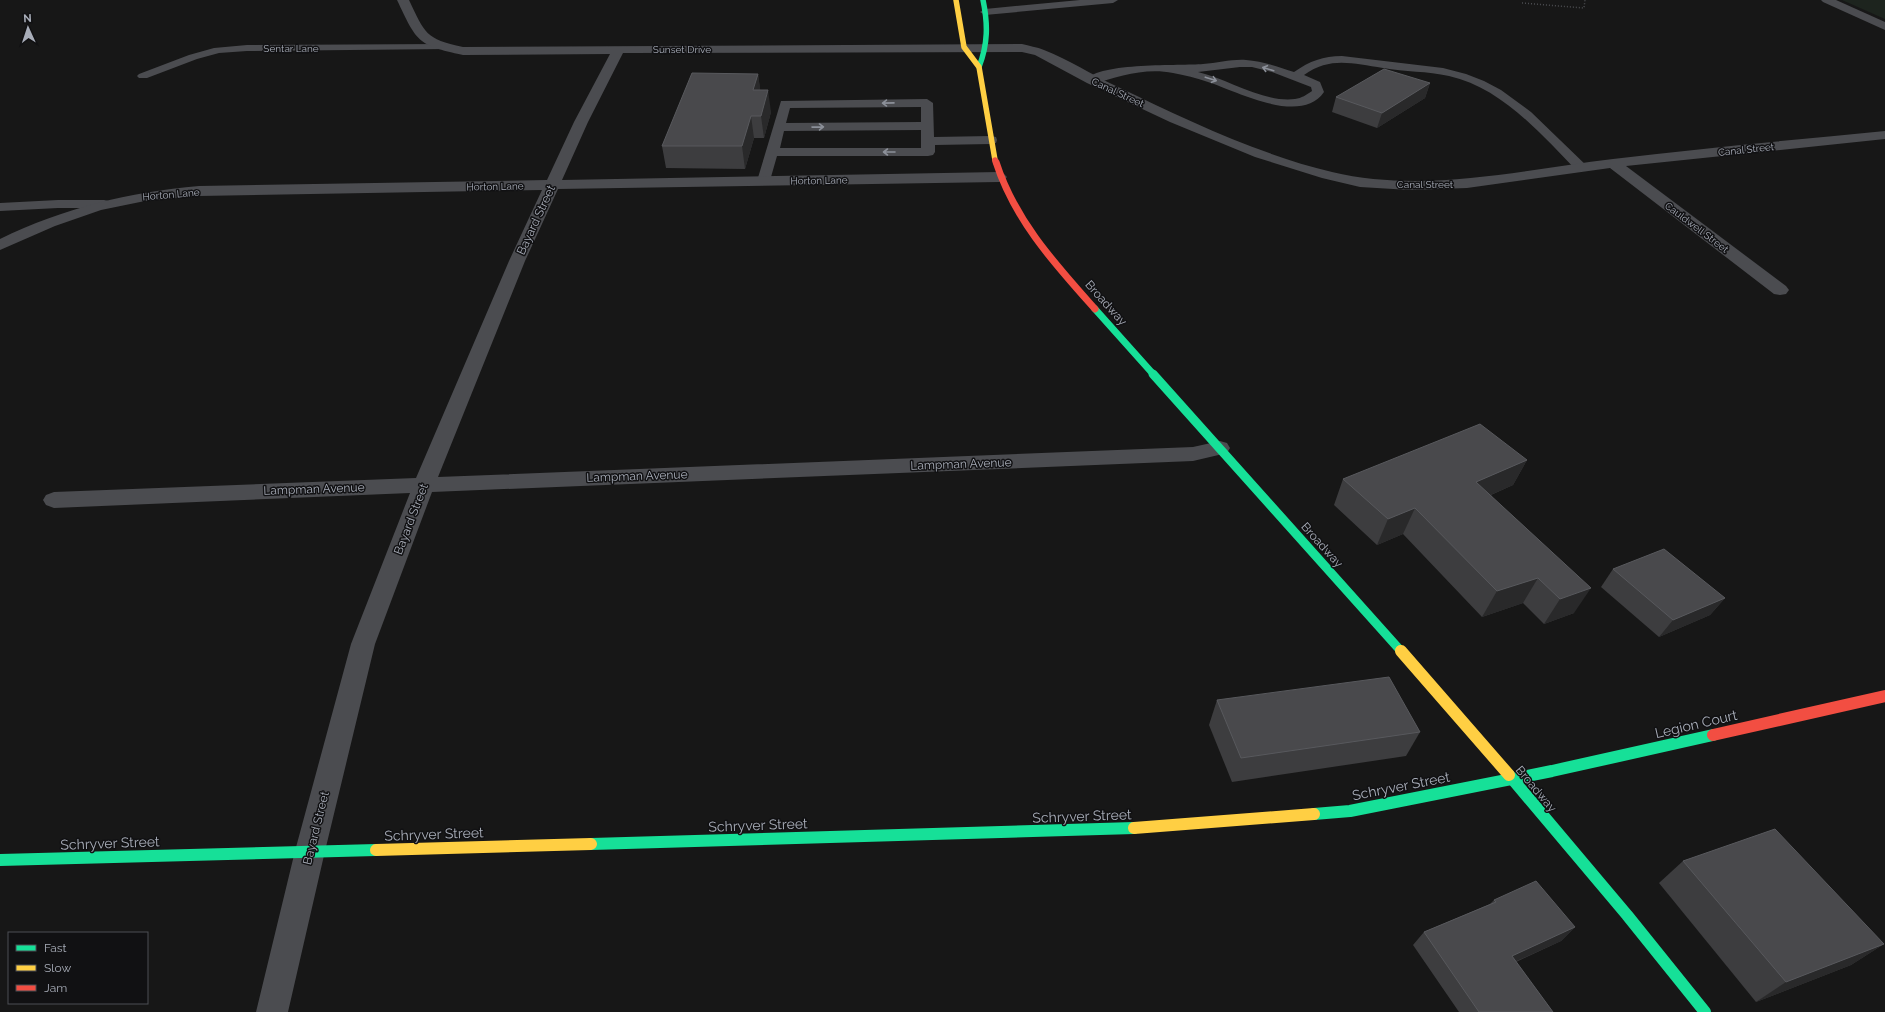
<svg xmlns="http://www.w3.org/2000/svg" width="1885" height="1012" font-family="Raleway,sans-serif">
	<rect width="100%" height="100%" fill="#171717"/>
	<!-- green -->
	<polygon fill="#1d241e" points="1842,0 1885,0 1885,19"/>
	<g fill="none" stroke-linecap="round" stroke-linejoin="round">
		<!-- path -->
		<polyline stroke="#4d4e52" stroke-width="1.5" stroke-dasharray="1 2" stroke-linecap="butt" points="1522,3 1584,8 1585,0"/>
		<!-- lane -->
		<g fill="#4b4c50" fill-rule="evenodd">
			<polygon points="1080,0 1118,0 1113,3 985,15 980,12 985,9"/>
			<polygon points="443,44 449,47 447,49 247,51 219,53 197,59 147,78 139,78 137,76 139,74 189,55 214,48 247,45"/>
			<path d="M1342,56L1443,68L1466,74L1484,81L1501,90L1531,112L1589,168L1587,171H1577C1541,134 1502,88 1449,76C1427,71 1405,72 1383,68C1353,64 1331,56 1304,75L1320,82L1324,92C1301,126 1236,91 1208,82C1197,78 1184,75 1173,73C1145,67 1118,77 1092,84L1086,80C1099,62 1181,66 1203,64C1218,63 1232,59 1246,60C1262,61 1279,67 1294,72C1310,61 1323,56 1342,56ZM1240,67H1252L1272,72L1311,87L1312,91C1306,95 1302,98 1295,99C1264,103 1228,79 1198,72Z"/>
			<path d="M927,99L933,103L934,137L991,136L996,137L997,140L996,143L991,144L935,145V152L933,155L928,156H777L769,184H759L757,181L781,101ZM921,107V122L786,123L790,108ZM921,130V148H780L784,131Z"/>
			<polygon points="58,200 104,200 109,201 111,204 109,207 104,208 58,208 0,211 0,203"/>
		</g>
		<!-- street -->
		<g fill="#4b4c50" fill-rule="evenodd">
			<path d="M397,0H409C425,33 425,39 463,47L1022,44C1029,46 1037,47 1044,50C1068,59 1092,75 1116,86C1185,119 1257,154 1332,172C1425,194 1521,170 1613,159C1703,148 1794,140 1885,131V139L1626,166L1786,286L1789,290L1786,294L1780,295L1774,294L1610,168L1467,188L1410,190L1360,187L1322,178L1255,157L1170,122L1087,83L1035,55L1022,52L623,53L588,122L562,180L999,172L1004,174L1007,177L1004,180L999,182L558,189L525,261L438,477L1193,447L1220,441L1227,443L1230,448L1227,453L1193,461L432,492L375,644L325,851L288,1012H256L295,851L351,644L410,493L54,508L46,505L43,500L46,495L54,492L416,478L509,261L542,190L199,196L145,201L101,210L55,226L0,250V239C64,208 129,192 199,186L547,180L574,122L610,54L463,55C417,45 417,42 397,0Z"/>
			<polygon points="1821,0 1836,0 1885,22 1885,30 1823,2"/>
		</g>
		<!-- fast-far3 -->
		<path stroke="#16e098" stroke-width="5.5" d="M979,67C988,44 988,24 983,0"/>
		<!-- fast-far2 -->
		<polyline stroke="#16e098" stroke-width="7" points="1095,309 1154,375"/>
		<!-- fast-far1 -->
		<polyline stroke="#16e098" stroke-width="9" points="1153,374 1400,650"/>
		<!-- fast -->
		<g stroke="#16e098" stroke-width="12">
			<polyline points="1509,775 1627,915 1705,1012"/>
			<polyline points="1314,814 1350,811 1552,771 1713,735"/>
			<polyline points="591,844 1134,828"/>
			<polyline points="0,860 376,850"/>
		</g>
		<!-- slow-far2 -->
		<polyline stroke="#ffcf43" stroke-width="5.5" points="956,0 964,47 979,67 995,160"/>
		<!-- slow-far1 -->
		<polyline stroke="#ffcf43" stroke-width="9" points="1400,650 1402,652"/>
		<!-- slow -->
		<g stroke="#ffcf43" stroke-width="12">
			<polyline points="1401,651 1509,775"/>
			<polyline points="1134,828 1314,814"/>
			<polyline points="376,850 591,844"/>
		</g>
		<!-- jam-far2 -->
		<polyline stroke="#f24e42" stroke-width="5.5" points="995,160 996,163"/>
		<!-- jam-far1 -->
		<path stroke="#f24e42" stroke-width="7" d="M996,162C1015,221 1055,264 1095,309"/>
		<!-- jam -->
		<polyline stroke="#f24e42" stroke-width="12" points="1713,735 1885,696"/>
	</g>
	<!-- wall -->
	<g fill="#3d3d3f">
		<polygon points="758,74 760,90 771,112 764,138 754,138 745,169 666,168 662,146"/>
		<polygon points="1430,83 1425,98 1377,128 1332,112 1336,97"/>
		<polygon points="1527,460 1513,485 1491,495 1574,613 1544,624 1523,603 1482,617 1403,534 1377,545 1334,505 1343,479"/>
		<polygon points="1613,569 1725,598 1710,615 1659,637 1601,587"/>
		<polygon points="1217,700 1420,732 1406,756 1232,782 1209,725"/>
		<polygon points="1683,861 1884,944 1851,965 1756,1002 1659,883"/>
		<polygon points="1494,900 1575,927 1561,941 1516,962 1553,1012 1459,1012 1413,945 1424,932 1490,904"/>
	</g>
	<!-- shaded-wall -->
	<g fill="#29292a">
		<polygon points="758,74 761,95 753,90"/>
		<polygon points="1430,83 1425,98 1377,128 1382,113"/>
		<polygon points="768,90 771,112 764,138 761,116"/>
		<polygon points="751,116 754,138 745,169 742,146"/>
		<polygon points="1527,460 1513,485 1463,507 1476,482"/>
		<polygon points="1415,508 1403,534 1377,545 1388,519"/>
		<polygon points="1538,578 1523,603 1482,617 1497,591"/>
		<polygon points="1591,588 1574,613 1544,624 1560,599"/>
		<polygon points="1725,598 1710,615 1659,637 1673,620"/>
		<polygon points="1575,927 1561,941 1499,969 1512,956"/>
		<polygon points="1884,944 1851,965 1756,1002 1786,982"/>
	</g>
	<!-- building -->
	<g fill="#49494c" stroke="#58595d">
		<polygon points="1384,69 1430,83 1382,113 1336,97"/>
		<polygon points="692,73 758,74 753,90 768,90 761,116 751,116 742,146 662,146"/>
		<polygon points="1480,424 1527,460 1476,482 1591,588 1560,599 1538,578 1497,591 1415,508 1388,519 1343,479"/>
		<polygon points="1664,549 1725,598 1673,620 1613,569"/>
		<polygon points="1389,677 1420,732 1241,758 1217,700"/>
		<polygon points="1775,829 1884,944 1786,982 1683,861"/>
		<polygon points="1536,881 1575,927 1512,956 1553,1012 1479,1012 1424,932 1496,902 1494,900"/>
	</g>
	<!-- one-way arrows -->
	<defs><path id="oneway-shaft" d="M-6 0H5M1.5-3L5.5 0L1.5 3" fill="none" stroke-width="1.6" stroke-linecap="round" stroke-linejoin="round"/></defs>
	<g stroke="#8c9099">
		<use href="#oneway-shaft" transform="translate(1268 69) rotate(-163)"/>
		<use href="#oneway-shaft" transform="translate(1211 79) rotate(18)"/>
		<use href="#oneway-shaft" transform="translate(888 103) rotate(179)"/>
		<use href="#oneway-shaft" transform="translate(818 127) rotate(-1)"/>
		<use href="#oneway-shaft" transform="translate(889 152) rotate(-180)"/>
	</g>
	<g text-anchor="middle" stroke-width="3" stroke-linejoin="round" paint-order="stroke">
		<!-- far-street labels -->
		<g font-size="10" fill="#a8adb8" stroke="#111113">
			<text x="291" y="52">Sentar Lane</text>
			<text x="682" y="53">Sunset Drive</text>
			<text transform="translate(1118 92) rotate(25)" y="4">Canal Street</text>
			<text transform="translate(1746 149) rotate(-6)" y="4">Canal Street</text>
			<text transform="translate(819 180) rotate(-1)" y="4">Horton Lane</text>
			<text x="1425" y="188">Canal Street</text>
			<text transform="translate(495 186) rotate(-1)" y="4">Horton Lane</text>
			<text transform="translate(171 194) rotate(-5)" y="4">Horton Lane</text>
			<text transform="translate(1697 227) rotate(37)" y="4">Cauldwell Street</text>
		</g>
		<!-- street labels -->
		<g font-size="12" fill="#a8adb8" stroke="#111113">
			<text transform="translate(536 220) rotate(-65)" y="4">Bayard Street</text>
			<text transform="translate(1106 303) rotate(48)" y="4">Broadway</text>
			<text transform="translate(961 464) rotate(-2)" y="4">Lampman Avenue</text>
			<text transform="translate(637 476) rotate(-2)" y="4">Lampman Avenue</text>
			<text transform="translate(314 489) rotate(-2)" y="4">Lampman Avenue</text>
			<text transform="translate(411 519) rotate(-69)" y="4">Bayard Street</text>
			<text transform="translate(1322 545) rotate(48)" y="4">Broadway</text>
			<text transform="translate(1536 789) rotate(50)" y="4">Broadway</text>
			<text transform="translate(316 828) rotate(-76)" y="4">Bayard Street</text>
		</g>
		<!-- near-street labels -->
		<g font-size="14" fill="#a8adb8" stroke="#111113">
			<text transform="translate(1696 724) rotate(-13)" y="5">Legion Court</text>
			<text transform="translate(1401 786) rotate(-11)" y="5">Schryver Street</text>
			<text transform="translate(1082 816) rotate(-2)" y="5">Schryver Street</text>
			<text transform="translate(758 825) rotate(-2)" y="5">Schryver Street</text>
			<text transform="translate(434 834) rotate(-2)" y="5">Schryver Street</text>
			<text transform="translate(110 843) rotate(-2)" y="5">Schryver Street</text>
		</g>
	</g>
	<!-- legend -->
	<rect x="8" y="932" width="140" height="72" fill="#111113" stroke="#4d4f55"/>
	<rect x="16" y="945" width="20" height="6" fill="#16e098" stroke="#4d4f55"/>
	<text x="44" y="952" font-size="12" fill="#a8adb8">Fast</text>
	<rect x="16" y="965" width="20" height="6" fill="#ffcf43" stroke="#4d4f55"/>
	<text x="44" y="972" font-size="12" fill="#a8adb8">Slow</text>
	<rect x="16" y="985" width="20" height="6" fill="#f24e42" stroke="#4d4f55"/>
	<text x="44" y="992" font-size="12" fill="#a8adb8">Jam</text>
	<!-- north arrow -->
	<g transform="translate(28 28) rotate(357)" stroke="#111113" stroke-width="3" paint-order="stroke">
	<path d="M0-3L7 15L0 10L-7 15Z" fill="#a8adb8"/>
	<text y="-6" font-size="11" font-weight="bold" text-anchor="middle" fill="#a8adb8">N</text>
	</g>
</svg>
